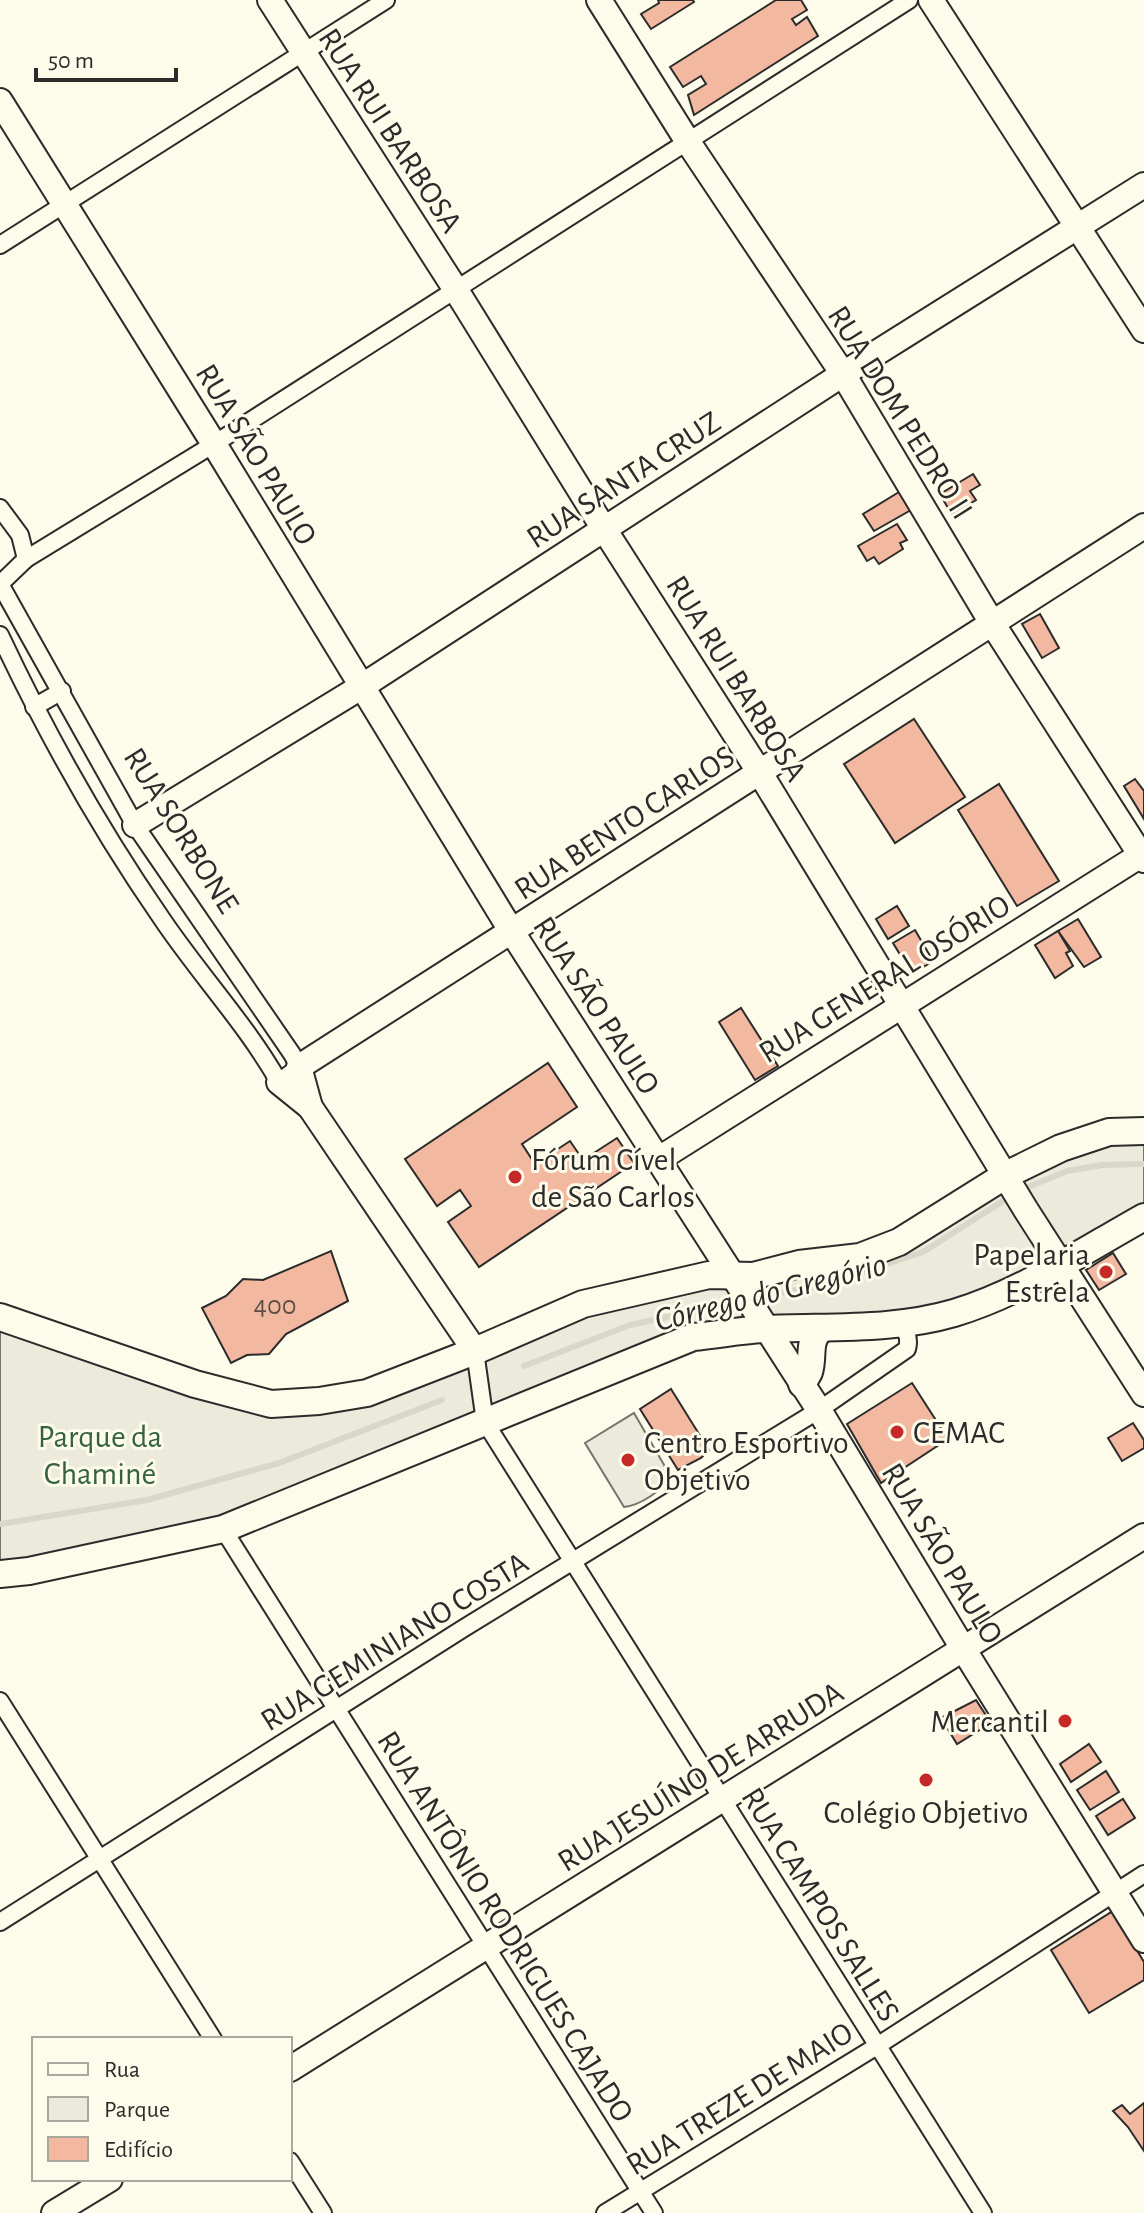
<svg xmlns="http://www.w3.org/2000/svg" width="1144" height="2213" font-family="'Alegreya Sans',sans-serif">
	<rect width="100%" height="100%" fill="#fdfbea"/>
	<!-- green -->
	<g fill="#ecebdb" stroke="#74746e" stroke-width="2">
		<polygon points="1144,1131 1144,1217 995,1299 693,1337 223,1529 0,1574 0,1317 195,1384 319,1401 583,1304 860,1257 1006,1175"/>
		<path d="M634,1413L671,1477C661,1491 641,1505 624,1507L585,1443Z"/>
	</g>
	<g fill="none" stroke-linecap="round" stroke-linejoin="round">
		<!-- stream -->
		<g stroke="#d8d7c9" stroke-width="6">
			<polyline points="1021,1190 1067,1171 1102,1165 1144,1164"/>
			<polyline points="753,1299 830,1283 923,1252 1011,1196"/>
			<polyline points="524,1366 630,1325 742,1301"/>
			<polyline points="0,1524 147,1500 279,1463 442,1400"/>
		</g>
	</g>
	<!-- building -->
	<g fill="#f2b8a0" stroke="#2b2b2b" stroke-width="2">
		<polygon points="658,0 693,0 694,2 651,29 641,14 659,3"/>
		<polygon points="776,0 801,0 807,10 792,19 796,25 807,17 818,36 694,115 688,95 706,84 701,76 683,87 670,67"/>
		<polygon points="973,474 980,485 970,491 976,500 952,515 940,494"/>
		<polygon points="899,492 911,510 874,531 863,514"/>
		<polygon points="897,524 907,540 900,543 903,549 879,564 874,557 867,561 858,546"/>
		<polygon points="1040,614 1059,648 1042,658 1022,624"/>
		<polygon points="914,719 965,797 895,843 844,764"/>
		<polygon points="1135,779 1144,791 1144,819 1124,786"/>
		<polygon points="999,784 1059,881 1017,906 958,810"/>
		<polygon points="897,906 909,926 888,939 876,919"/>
		<polygon points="1078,919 1101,957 1084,967 1058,931"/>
		<polygon points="915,930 933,961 912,974 893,943"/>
		<polygon points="1058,931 1070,951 1066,953 1073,966 1055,978 1035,945"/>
		<polygon points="741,1008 778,1066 755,1080 719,1022"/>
		<polygon points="548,1063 577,1107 522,1144 535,1164 570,1141 583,1160 617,1138 634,1163 479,1267 448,1222 471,1206 460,1190 437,1206 405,1159"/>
		<polygon points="331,1251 348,1301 286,1334 269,1354 247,1355 231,1363 202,1308 226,1296 243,1279 263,1280"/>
		<polygon points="1113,1253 1126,1274 1099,1290 1086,1270"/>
		<polygon points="912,1383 948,1439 881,1483 847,1424"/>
		<polygon points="671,1389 709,1450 701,1458 678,1470 640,1409"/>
		<polygon points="1133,1423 1144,1440 1144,1448 1122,1461 1108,1438"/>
		<polygon points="976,1700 991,1723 957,1744 941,1718"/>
		<polygon points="1089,1744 1101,1762 1071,1782 1060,1764"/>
		<polygon points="1106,1771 1119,1792 1090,1810 1077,1790"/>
		<polygon points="1123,1799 1135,1818 1108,1835 1096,1816"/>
		<polygon points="1113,1911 1144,1962 1144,1980 1089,2013 1051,1950"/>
		<polygon points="1144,2103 1144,2151 1128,2127 1113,2111 1122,2105 1130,2114"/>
	</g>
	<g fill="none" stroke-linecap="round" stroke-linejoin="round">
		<defs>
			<g id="street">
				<polyline points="0,245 386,0"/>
				<polyline points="0,508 20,535 26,559 0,584"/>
				<polyline points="26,559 214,444 909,0"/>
				<path d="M0,584L135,825L292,1054L299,1067L279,1082C246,1024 199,974 162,919C99,828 47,735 0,635"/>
				<polyline points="34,707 62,691"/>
				<polyline points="475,1351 485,1422 983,2213"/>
				<polyline points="223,1529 654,2213"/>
				<polyline points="0,1701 213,2039"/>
				<path d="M0,1922L464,1628L819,1410L907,1349C910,1338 907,1331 899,1324"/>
				<polyline points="290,2161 323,2213"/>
				<polyline points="605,2213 877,2046 1144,1874"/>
			</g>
			<g id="secondary">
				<polyline points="270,0 456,290 604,529 760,773 1026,1210 1144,1394"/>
				<polyline points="599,0 688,142 843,374 992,623 1144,860"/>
				<polyline points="931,0 1144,330"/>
				<polyline points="0,101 214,444 512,932 819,1410 964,1650 1144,1940"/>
				<polyline points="135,825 361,687 843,374 1144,185"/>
				<polyline points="279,1082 310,1107 475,1351"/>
				<polyline points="310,1107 299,1067 1144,526"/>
				<polyline points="659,1159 1144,853"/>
				<polyline points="290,2069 1144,1536"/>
				<polyline points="54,2213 110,2179"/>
			</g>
			<g id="primary">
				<polyline points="0,1317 195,1384 271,1404 319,1401 367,1393 475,1351 583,1304 709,1275 753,1276 799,1264 860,1257 899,1242 1006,1175 1061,1148 1109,1132 1144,1131"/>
				<path d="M802,1384C804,1380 807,1376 809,1372C814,1357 807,1341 821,1329"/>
				<path d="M0,1574L29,1571L223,1529L693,1337C717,1335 741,1330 765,1329C828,1326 892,1331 954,1313C1021,1293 1083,1251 1144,1217"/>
			</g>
		</defs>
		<!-- street casing -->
		<use href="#street" stroke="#2b2b2b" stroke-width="20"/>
		<!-- secondary casing -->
		<use href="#secondary" stroke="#2b2b2b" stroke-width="28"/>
		<!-- primary casing -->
		<use href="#primary" stroke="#2b2b2b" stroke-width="30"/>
		<!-- street -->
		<use href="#street" stroke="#fdfbea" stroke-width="16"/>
		<!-- secondary -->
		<use href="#secondary" stroke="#fdfbea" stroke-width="24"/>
		<!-- primary -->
		<use href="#primary" stroke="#fdfbea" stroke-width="26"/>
	</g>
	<!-- markers -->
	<g fill="#c62828" stroke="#fdfbea" stroke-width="3">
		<circle cx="515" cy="1177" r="8"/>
		<circle cx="1106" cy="1272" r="8"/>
		<circle cx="897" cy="1432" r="8"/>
		<circle cx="628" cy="1460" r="8"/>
		<circle cx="1065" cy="1721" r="8"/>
		<circle cx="926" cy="1780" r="8"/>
	</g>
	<g text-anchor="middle" stroke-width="6" stroke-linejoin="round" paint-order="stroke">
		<!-- number labels -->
		<g font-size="28" fill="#5d4e48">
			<text x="275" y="1314">400</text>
		</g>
		<!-- street labels -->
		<g font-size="32" fill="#2b2b2b" stroke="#fdfbea">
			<text transform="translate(391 130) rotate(57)" y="11">RUA RUI BARBOSA</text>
			<text transform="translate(901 412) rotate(58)" y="11">RUA DOM PEDRO II</text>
			<text transform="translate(257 454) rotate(59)" y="11">RUA SÃO PAULO</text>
			<text transform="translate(623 479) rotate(-33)" y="11">RUA SANTA CRUZ</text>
			<text transform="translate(737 678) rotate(58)" y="11">RUA RUI BARBOSA</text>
			<text transform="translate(624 822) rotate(-33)" y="11">RUA BENTO CARLOS</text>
			<text transform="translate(182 830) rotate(58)" y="11">RUA SORBONE</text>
			<text transform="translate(884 978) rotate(-32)" y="11">RUA GENERAL OSÓRIO</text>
			<text transform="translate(597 1005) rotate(57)" y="11">RUA SÃO PAULO</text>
			<text transform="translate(943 1553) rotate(59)" y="11">RUA SÃO PAULO</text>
			<text transform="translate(394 1641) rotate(-32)" y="11">RUA GEMINIANO COSTA</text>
			<text transform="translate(700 1776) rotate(-32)" y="11">RUA JESUÍNO DE ARRUDA</text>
			<text transform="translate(821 1904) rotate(58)" y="11">RUA CAMPOS SALLES</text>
			<text transform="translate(506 1926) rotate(58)" y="11">RUA ANTÔNIO RODRIGUES CAJADO</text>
			<text transform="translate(739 2098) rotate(-32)" y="11">RUA TREZE DE MAIO</text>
		</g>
		<!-- poi labels -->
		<g font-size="32" fill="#2b2b2b" stroke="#fdfbea" text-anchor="start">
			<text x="531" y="1170">Fórum Cível<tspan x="531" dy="37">de São Carlos</tspan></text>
			<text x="1090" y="1265" text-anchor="end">Papelaria<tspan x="1090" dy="37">Estrela</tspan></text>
			<text x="913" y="1443">CEMAC</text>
			<text x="644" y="1453">Centro Esportivo<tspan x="644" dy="37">Objetivo</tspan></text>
			<text x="1049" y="1732" text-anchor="end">Mercantil</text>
			<text x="926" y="1823" text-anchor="middle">Colégio Objetivo</text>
		</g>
		<!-- park labels -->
		<g font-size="32" fill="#34623c" stroke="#fdfbea">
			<text x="100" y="1447">Parque da<tspan x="100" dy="37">Chaminé</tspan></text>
		</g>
		<!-- water labels -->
		<g font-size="34" font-style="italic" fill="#2b2b2b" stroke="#fdfbea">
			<text transform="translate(770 1291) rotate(-14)" y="12">Córrego do Gregório</text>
		</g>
	</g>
	<!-- legend -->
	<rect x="32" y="2037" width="260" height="144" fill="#fdfbea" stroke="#a9a89e" stroke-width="2"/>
	<rect x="48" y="2063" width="40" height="12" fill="#fdfbea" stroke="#a9a89e" stroke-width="2"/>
	<text x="104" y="2077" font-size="24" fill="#2b2b2b">Rua</text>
	<rect x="48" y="2097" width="40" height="24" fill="#ecebdb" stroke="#a9a89e" stroke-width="2"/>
	<text x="104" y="2117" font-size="24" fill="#2b2b2b">Parque</text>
	<rect x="48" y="2137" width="40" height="24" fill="#f2b8a0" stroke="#a9a89e" stroke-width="2"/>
	<text x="104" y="2157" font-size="24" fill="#2b2b2b">Edifício</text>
	<!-- scale -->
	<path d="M36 68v12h140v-12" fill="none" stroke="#2b2b2b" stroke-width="4"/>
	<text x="48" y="68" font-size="24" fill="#2b2b2b" stroke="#fdfbea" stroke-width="6" paint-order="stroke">50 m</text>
</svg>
